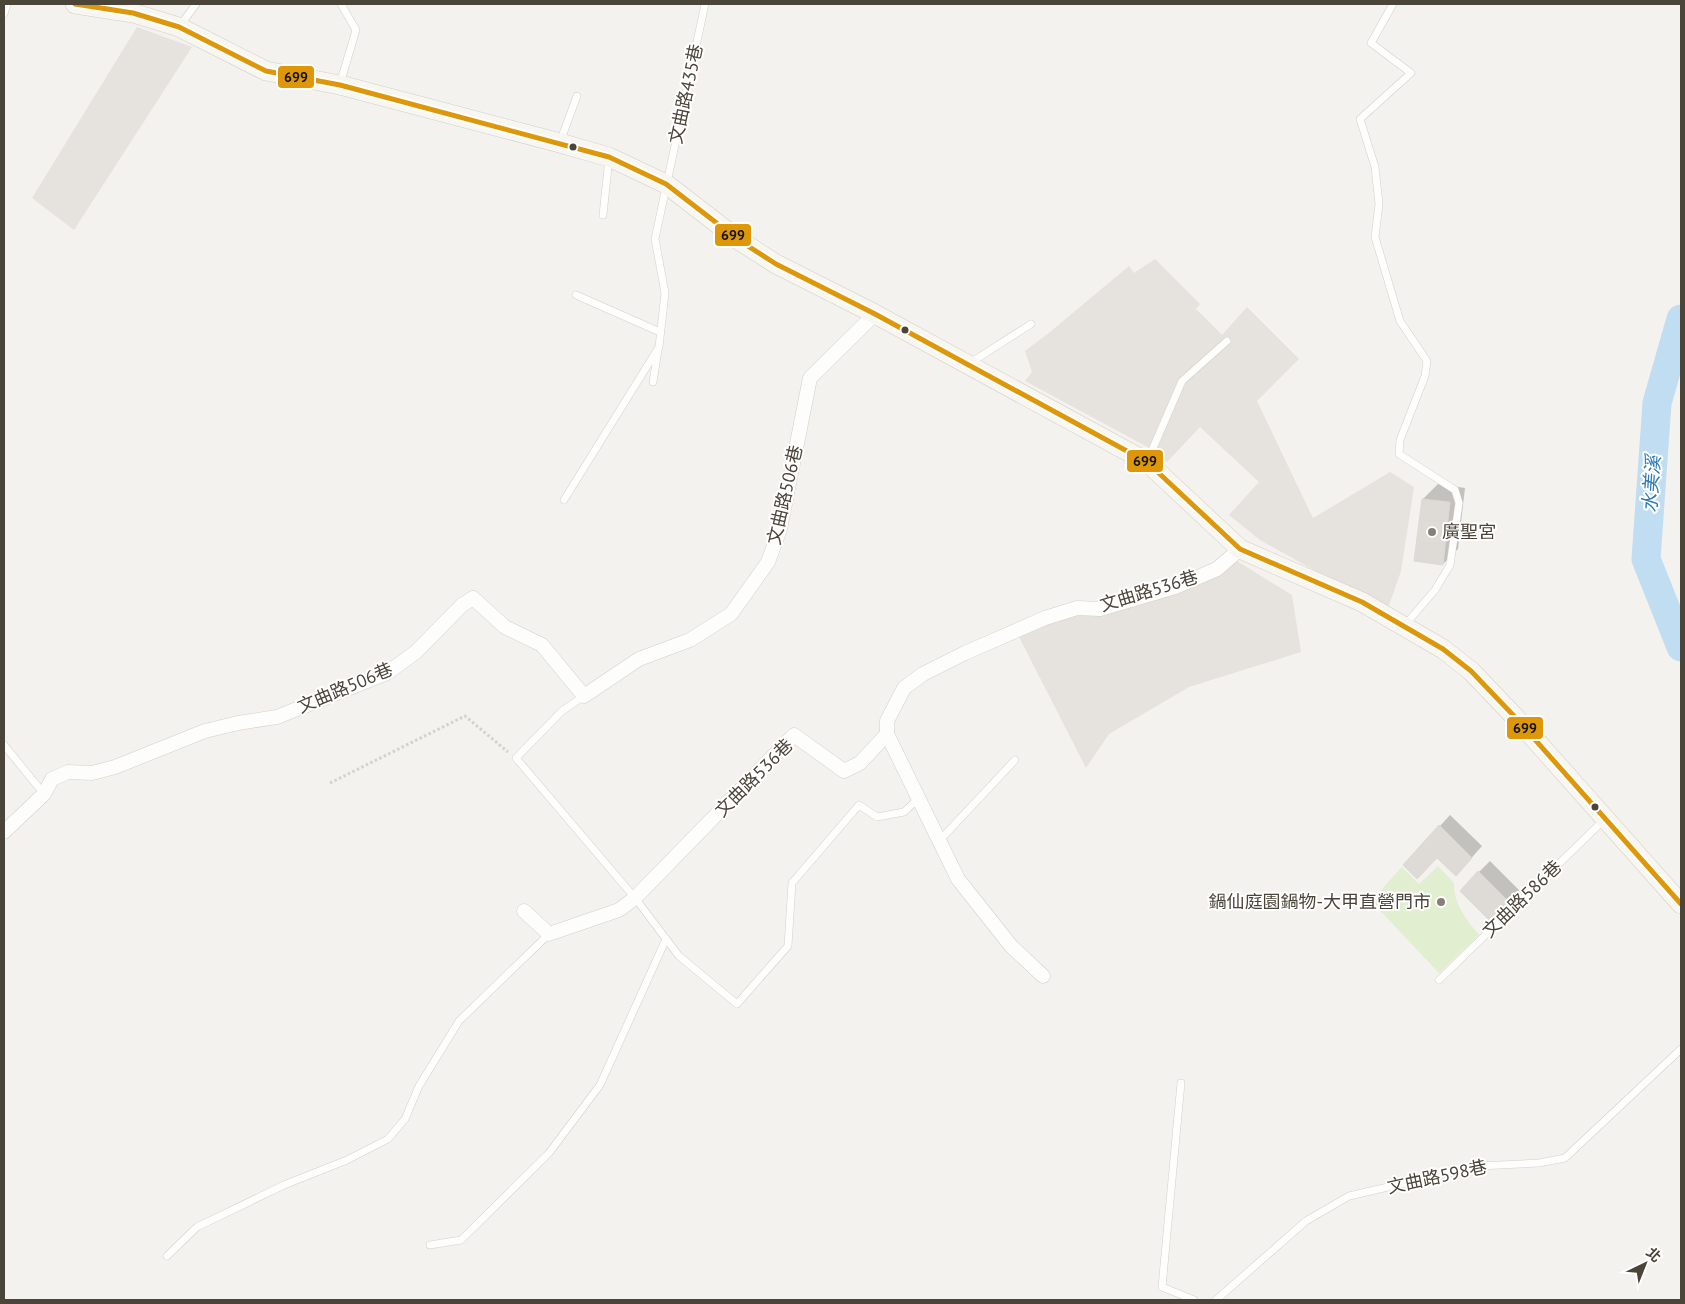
<svg xmlns="http://www.w3.org/2000/svg" width="1685" height="1304" font-family="'PT Sans','Noto Sans TC',sans-serif">
	<rect width="100%" height="100%" fill="#f4f2ee"/>
	<!-- industrial -->
	<g fill="#e6e2de">
		<polygon points="137,27 192,47 74,230 32,198"/>
		<polygon points="1155,259 1200,304 1196,309 1222,335 1247,307 1299,359 1257,401 1313,518 1390,472 1414,487 1401,571 1387,611 1260,540 1229,515 1259,482 1200,427 1167,462 1153,450 1025,381 1032,372 1025,351 1050,332 1129,266 1134,273"/>
		<polygon points="1232,558 1292,595 1301,652 1189,687 1109,734 1086,768 1017,633 1058,611 1093,613 1140,605"/>
	</g>
	<!-- green -->
	<path fill="#e1eecf" d="M1438,866L1454,883C1454,905 1466,919 1479,935L1439,973L1371,901L1402,867L1419,884Z"/>
	<!-- shadow -->
	<g fill="#0003">
		<polygon points="1438,484 1465,488 1458,549 1443,564 1423,499"/>
		<polygon points="1450,815 1482,846 1467,863 1440,826"/>
		<polygon points="1490,861 1521,892 1492,921 1479,872"/>
	</g>
	<g fill="none" stroke-linecap="round" stroke-linejoin="round">
		<!-- river -->
		<polyline stroke="#c0ddf1" stroke-width="29" points="1681,319 1657,403 1646,559 1681,647"/>
	</g>
	<!-- building -->
	<g fill="#dedbd6" stroke="#dcd9d4">
		<polygon points="1422,499 1450,502 1443,565 1414,561"/>
		<polygon points="1439,825 1472,858 1456,876 1437,858 1417,879 1403,865"/>
		<polygon points="1478,871 1511,904 1492,923 1460,891"/>
	</g>
	<g fill="none" stroke-linecap="round" stroke-linejoin="round">
		<defs>
			<g id="lane">
				<polyline points="1393,4 1371,43 1411,73 1360,119 1375,167 1379,204 1375,237 1400,321 1427,361 1425,376 1400,440 1399,454 1455,490 1459,503 1450,565 1435,590 1405,625"/>
				<polyline points="4,14 7,4"/>
				<polyline points="179,27 196,4"/>
				<polyline points="340,84 356,30 341,4"/>
				<polyline points="560,142 577,96"/>
				<polyline points="603,215 609,158"/>
				<polyline points="576,295 660,332"/>
				<polyline points="970,363 1031,324"/>
				<polyline points="653,382 658,350"/>
				<polyline points="1147,462 1182,381 1227,341"/>
				<polyline points="564,500 659,347 665,293 655,239 705,4"/>
				<polyline points="584,696 562,711 516,758 635,898 679,956 737,1004 788,946 792,883 859,805 877,817 904,812 919,798"/>
				<polyline points="4,745 44,794"/>
				<polyline points="940,840 1015,760"/>
				<polyline points="1439,980 1605,819"/>
				<polyline points="1181,1083 1162,1287 1194,1300"/>
				<polyline points="430,1245 461,1240 549,1153 600,1085 666,939"/>
				<polyline points="167,1256 197,1227 284,1185 347,1160 388,1139 405,1119 419,1086 459,1021 549,934"/>
				<polyline points="1216,1300 1306,1221 1349,1196 1479,1166 1539,1163 1565,1158 1681,1049"/>
			</g>
			<g id="street">
				<polyline points="887,734 958,879 1011,946 1043,976"/>
				<polyline points="4,832 44,794 52,779 68,772 92,773 115,767 205,731 238,723 277,717 387,673 416,652 462,605 473,598 505,627 542,645 584,696 639,659 690,640 731,614 768,562 780,529 810,378 875,314"/>
				<polyline points="524,911 549,934 619,910 635,898 794,735 844,771 860,763 887,734 887,721 904,688 923,674 965,653 1045,618 1077,608 1100,609 1175,587 1217,569 1240,549"/>
			</g>
			<polyline id="secondary" points="75,4 133,13 179,27 266,71 340,85 560,143 609,157 666,184 740,241 776,264 875,314 1147,462 1240,549 1362,602 1443,649 1471,671 1514,716 1681,904"/>
		</defs>
		<!-- lane casing -->
		<use href="#lane" stroke="#d2d0cb" stroke-width="8"/>
		<!-- street casing -->
		<use href="#street" stroke="#d2d0cb" stroke-width="15"/>
		<!-- secondary casing -->
		<use href="#secondary" stroke="#d3cfc5" stroke-width="20"/>
		<!-- path -->
		<polyline stroke="#d3d2cc" stroke-width="3" stroke-dasharray="2.5 2.5" stroke-linecap="butt" points="330,783 465,716 508,752"/>
		<!-- lane -->
		<use href="#lane" stroke="#fdfdfc" stroke-width="7"/>
		<!-- street -->
		<use href="#street" stroke="#fdfdfc" stroke-width="14"/>
		<!-- secondary -->
		<use href="#secondary" stroke="#f7f6f1" stroke-width="19"/>
		<defs>
			<polyline id="bus-1" points="75,4 133,13 179,27 266,71 340,85 609,157 666,184 740,241 776,264 875,314 1147,462 1240,549 1362,602 1443,649 1471,671 1514,716 1681,904"/>
		</defs>
		<!-- bus-1 casing -->
		<use href="#bus-1" stroke="#fff" stroke-width="9"/>
		<!-- bus-1 -->
		<use href="#bus-1" stroke="#dd9709" stroke-width="5"/>
	</g>
	<!-- markers -->
	<g fill="#4b4439" stroke="#fff" stroke-width="2">
		<circle cx="573" cy="147" r="4.5"/>
		<circle cx="905" cy="330" r="4.5"/>
		<circle cx="1595" cy="807" r="4.5"/>
	</g>
	<g fill="#868178" stroke="#fff" stroke-width="2">
		<circle cx="1432" cy="532" r="5"/>
		<circle cx="1441" cy="902" r="5"/>
	</g>
	<g text-anchor="middle" stroke-width="4" stroke-linejoin="round" paint-order="stroke">
		<!-- street labels -->
		<g font-size="18" fill="#4b4439" stroke="#fff">
			<text transform="translate(686 94) rotate(-78)" y="6">文曲路435巷</text>
			<text transform="translate(785 495) rotate(-77)" y="6">文曲路506巷</text>
			<text transform="translate(1149 591) rotate(-17)" y="6">文曲路536巷</text>
			<text transform="translate(345 688) rotate(-23)" y="6">文曲路506巷</text>
			<text transform="translate(754 778) rotate(-45)" y="6">文曲路536巷</text>
			<text transform="translate(1522 899) rotate(-44)" y="6">文曲路586巷</text>
			<text transform="translate(1437 1177) rotate(-12)" y="6">文曲路598巷</text>
		</g>
		<!-- poi labels -->
		<g font-size="18" fill="#4b4439" stroke="#fff" text-anchor="start">
			<text x="1442" y="538">廣聖宮</text>
			<text x="1431" y="908" text-anchor="end">鍋仙庭園鍋物-大甲直營門市</text>
		</g>
		<!-- water labels -->
		<g font-size="19" font-style="italic" fill="#2e7ab2" stroke="#fff">
			<text transform="translate(1651 484) rotate(-86)" y="7">水美溪</text>
		</g>
	</g>
	<g stroke="#fff" stroke-width="2">
		<rect x="277" y="65" width="38" height="24" rx="5" fill="#dd9709"/>
		<rect x="714" y="223" width="38" height="24" rx="5" fill="#dd9709"/>
		<rect x="1126" y="449" width="38" height="24" rx="5" fill="#dd9709"/>
		<rect x="1506" y="716" width="38" height="24" rx="5" fill="#dd9709"/>
	</g>
	<g font-size="14" text-anchor="middle" font-weight="bold" fill="#111">
		<text x="296" y="82">699</text>
		<text x="733" y="240">699</text>
		<text x="1145" y="466">699</text>
		<text x="1525" y="733">699</text>
	</g>
	<!-- border -->
	<rect width="1685" height="1304" fill="none" stroke="#4b4439" stroke-width="10"/>
	<!-- north arrow -->
	<g transform="translate(1645 1264) rotate(43)" stroke="#ffffff" stroke-width="4" paint-order="stroke">
	<path d="M0-4L9 19L0 12L-9 19Z" fill="#4b4439"/>
	<text y="-8" font-size="14" font-weight="bold" text-anchor="middle" fill="#4b4439">北</text>
	</g>
</svg>
